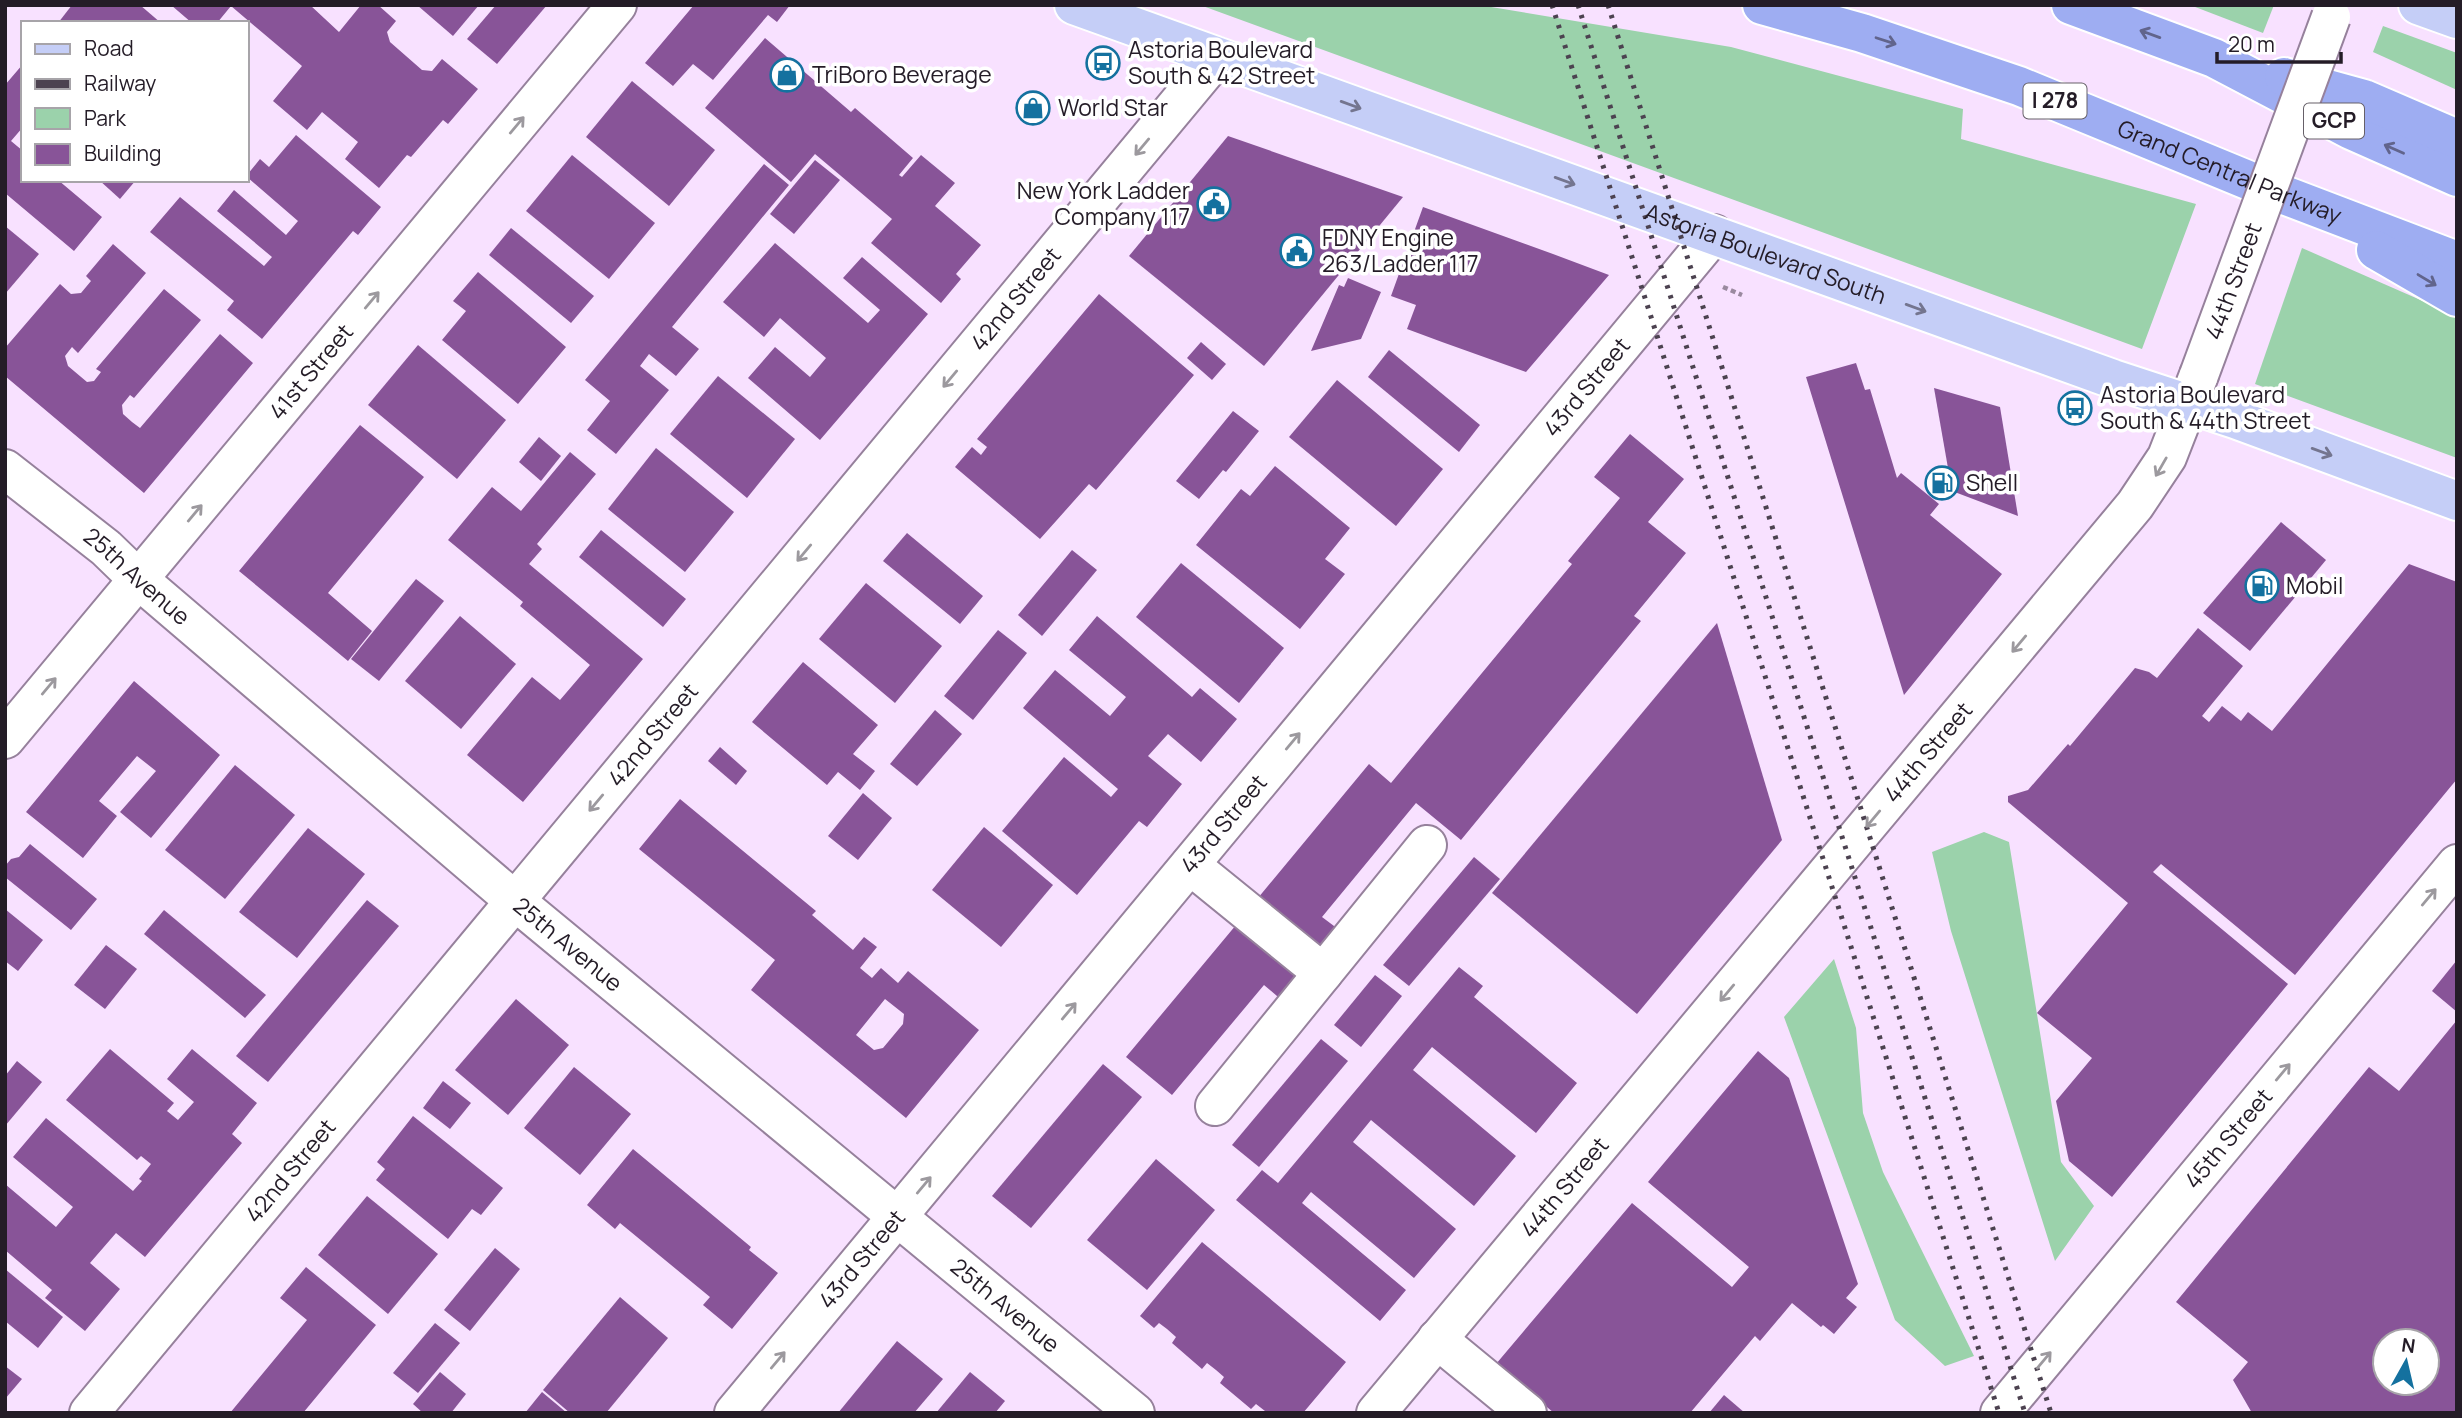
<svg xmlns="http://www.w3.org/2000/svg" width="2462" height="1418" font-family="Manrope,sans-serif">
	<rect width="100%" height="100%" fill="#f8e1ff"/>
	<!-- green -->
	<g fill="#9bd2ab">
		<polygon points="1200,5 1479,5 1731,47 1963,109 1961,139 2196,204 2142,349"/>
		<polygon points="2190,5 2274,5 2263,33"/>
		<polygon points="2383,26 2457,53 2457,90 2373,52"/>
		<polygon points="2302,248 2457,316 2457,458 2255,384"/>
		<polygon points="1984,832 2009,842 2061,1162 2094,1206 2055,1261 1951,931 1932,852"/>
		<polygon points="1834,959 1856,1028 1863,1113 1883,1172 1974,1356 1945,1366 1895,1320 1784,1017"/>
	</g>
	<!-- building -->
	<g fill="#885498" fill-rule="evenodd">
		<polygon points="72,5 140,5 161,23 58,23"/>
		<polygon points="171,5 310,5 339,32 361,5 378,5 396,21 387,32 390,42 422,70 432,71 442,59 478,89 448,124 443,120 411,157 407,155 379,188 345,159 358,142 322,112 307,130 273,101 302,66 231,6 217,23 192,23"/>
		<polygon points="417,5 479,5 453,36"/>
		<polygon points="496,5 547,5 497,64 467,39"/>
		<polygon points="694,5 790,5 777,22 768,15 713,80 693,64 673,86 645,63"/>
		<polygon points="765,38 851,112 855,108 913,158 899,175 902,177 921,155 955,183 935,206 981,245 956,274 961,279 941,303 871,243 892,219 815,154 791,182 705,108"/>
		<polygon points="23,64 23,127 11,141 23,151 23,180 58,180 102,217 74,251 5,193 5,85"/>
		<polygon points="632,81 715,150 669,206 586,137"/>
		<polygon points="296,135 381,207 358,235 353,231 262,339 227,310 234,301 150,232 180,197 264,266 272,257 217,211 234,190 286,235 298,221 247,177 247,175 260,159 269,167"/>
		<polygon points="1228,136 1403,197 1264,366 1129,256"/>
		<polygon points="572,155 655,223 609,279 526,211"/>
		<polygon points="815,160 840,180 794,234 770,214"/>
		<polygon points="764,164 789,185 672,327 699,349 676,376 649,354 640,366 669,390 616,454 587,430 610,401 585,380"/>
		<polygon points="99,180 136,180 120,199"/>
		<polygon points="1423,207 1553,254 1609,275 1526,372 1442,342 1407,329 1416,305 1391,296"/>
		<polygon points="5,226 39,254 5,294"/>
		<polygon points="511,228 594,296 571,323 489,255"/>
		<polygon points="775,243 868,323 880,310 843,278 862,257 928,314 820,440 748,378 775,347 810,377 826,358 780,318 764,337 723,302"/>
		<polygon points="113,244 146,273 78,353 72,347 65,356 68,366 87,382 94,381 101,372 96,369 164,289 201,320 134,398 130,395 122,405 123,414 132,422 140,428 220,334 253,363 144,493 5,376 5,348 60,284 71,294 81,293 91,281 86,276"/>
		<polygon points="478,272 566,347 518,404 442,340 466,311 453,301"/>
		<polygon points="1348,278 1381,292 1361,339 1311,351 1339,285 1344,287"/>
		<polygon points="1099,294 1194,375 1096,490 1089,484 1040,539 955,467 972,447 981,455 987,447 977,439"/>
		<polygon points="1201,342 1226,364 1212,380 1187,358"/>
		<polygon points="418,345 506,420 457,479 368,405"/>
		<polygon points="1389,350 1480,425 1459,452 1368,377"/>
		<polygon points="1856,363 1865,390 1870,389 1897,478 1901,473 1939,504 1930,515 2002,574 1904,695 1806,377"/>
		<polygon points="718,376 795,439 747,498 670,434"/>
		<polygon points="1337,380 1443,469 1396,526 1289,437"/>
		<polygon points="1934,388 2000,407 2018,516 1952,491"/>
		<polygon points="1233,411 1259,431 1226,472 1223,470 1199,499 1176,481"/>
		<polygon points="360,425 424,477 328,593 372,631 348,661 239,571"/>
		<polygon points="1630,434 1684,479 1648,522 1686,553 1634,616 1641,621 1461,840 1416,803 1322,917 1342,932 1319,959 1253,904 1369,764 1391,783 1572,564 1568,561 1620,498 1594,477"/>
		<polygon points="539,437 561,456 541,481 519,462"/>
		<polygon points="656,448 734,512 685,572 608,509"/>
		<polygon points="570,452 596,474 537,544 542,549 529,564 643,659 523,802 467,755 532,677 560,700 590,665 520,606 523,602 448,540 492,487 521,511"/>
		<polygon points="1275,466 1350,528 1325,559 1345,574 1300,629 1196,545 1241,489 1250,496"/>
		<polygon points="2281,522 2326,560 2250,651 2203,613"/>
		<polygon points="601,530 686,599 663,627 579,557"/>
		<polygon points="907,533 983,596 960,624 883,561"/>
		<polygon points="1072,550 1097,570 1042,636 1018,615"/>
		<polygon points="1181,563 1284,648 1239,703 1136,617"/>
		<polygon points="2409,564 2457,582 2457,779 2295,975 2161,864 2153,872 2288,984 2112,1197 2069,1161 2056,1101 2092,1058 2037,1013 2128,903 2008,802 2008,796 2028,790 2068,744 2070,746 2135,668 2149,672 2157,678 2198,628 2243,666 2202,716 2209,722 2222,706 2241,721 2248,712 2272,731"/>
		<polygon points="416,579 444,601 379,681 351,659"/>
		<polygon points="866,583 942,646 895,703 819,639"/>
		<polygon points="460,616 516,664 461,729 405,681"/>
		<polygon points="1097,616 1192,697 1200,688 1237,719 1201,762 1168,734 1148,756 1182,784 1147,827 1139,821 1077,895 1002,831 1064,757 1111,797 1118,789 1023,708 1055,670 1110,716 1126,697 1069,650"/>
		<polygon points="1717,623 1782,840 1637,1014 1492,893"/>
		<polygon points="998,630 1027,653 973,720 944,696"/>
		<polygon points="803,662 878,725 853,754 875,771 860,790 838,772 827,785 752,722"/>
		<polygon points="134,681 220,755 151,838 120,812 156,771 137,756 99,801 117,816 83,858 26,812"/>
		<polygon points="935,710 962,734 917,786 890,764"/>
		<polygon points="720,747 747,771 736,785 708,761"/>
		<polygon points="235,765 295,815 225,899 165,850"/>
		<polygon points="863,793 892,818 858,860 828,836"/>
		<path d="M680,799L816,911L812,915L853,950L864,937L877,947L860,968L872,978L881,968L898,983L908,971L979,1030L906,1118L751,990L775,960L639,849ZM885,999L904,1014L903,1024L883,1048L874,1050L856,1035Z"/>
		<polygon points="984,827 1053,885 1001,947 932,890"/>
		<polygon points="308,828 365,874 297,958 239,912"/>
		<polygon points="30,844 97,899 71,930 5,877 5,866 11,859 19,857"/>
		<polygon points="1474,857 1500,879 1409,986 1383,965"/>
		<polygon points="367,900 399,926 268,1082 236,1056"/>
		<polygon points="5,909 43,940 18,971 5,961"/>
		<polygon points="164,910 266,995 245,1018 144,934"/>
		<polygon points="1241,919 1307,974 1284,1002 1264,985 1172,1095 1126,1057"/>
		<polygon points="106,945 137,969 105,1009 74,985"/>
		<polygon points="2457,960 2457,1012 2432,991"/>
		<polygon points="1459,967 1483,986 1474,997 1577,1083 1536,1133 1432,1047 1413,1070 1516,1156 1474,1206 1371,1120 1353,1142 1456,1229 1414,1278 1311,1192 1302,1203 1406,1290 1380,1321 1236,1200 1262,1170 1278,1183"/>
		<polygon points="1375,975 1402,996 1361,1047 1334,1025"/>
		<polygon points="516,999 569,1045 508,1115 455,1070"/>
		<path d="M2457,1020V1413H2252L2233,1380L2248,1362L2176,1302L2369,1067L2399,1091ZM2385,1341H2427V1383H2385Z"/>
		<polygon points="1321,1039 1348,1061 1259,1167 1232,1145"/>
		<polygon points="110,1049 174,1103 167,1111 178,1120 194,1102 167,1079 192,1049 257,1103 232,1134 242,1143 145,1257 116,1233 90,1263 120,1289 85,1331 45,1298 52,1290 5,1250 5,1184 56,1227 73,1207 13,1157 46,1118 133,1191 142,1181 139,1179 151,1164 141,1156 137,1160 66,1100"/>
		<polygon points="1758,1051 1789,1078 1858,1284 1846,1298 1857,1307 1834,1334 1823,1325 1821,1327 1792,1303 1760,1341 1755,1336 1690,1413 1554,1413 1496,1364 1632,1203 1732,1287 1749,1267 1648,1182"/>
		<polygon points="17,1061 42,1082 5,1126 5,1076"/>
		<polygon points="1103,1064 1142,1097 1031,1228 992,1196"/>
		<polygon points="574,1067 631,1114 580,1175 524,1128"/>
		<polygon points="443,1081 471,1103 450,1129 423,1108"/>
		<polygon points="413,1116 503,1188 481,1215 472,1209 448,1239 376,1180 385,1169 377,1162"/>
		<polygon points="633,1149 751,1247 749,1250 778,1273 732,1329 703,1305 710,1297 620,1223 615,1229 587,1205"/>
		<polygon points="1156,1159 1215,1210 1147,1290 1087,1240"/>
		<polygon points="367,1196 438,1254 388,1314 318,1255"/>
		<polygon points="1202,1242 1346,1362 1303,1413 1263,1413 1265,1411 1256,1404 1251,1409 1220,1383 1224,1377 1216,1370 1207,1363 1202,1369 1172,1343 1176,1337 1167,1329 1159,1323 1154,1328 1140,1316"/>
		<polygon points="495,1248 520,1269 470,1331 444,1310"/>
		<polygon points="306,1267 376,1325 303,1413 230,1413 307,1320 280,1298"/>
		<polygon points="5,1269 63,1317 38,1348 5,1321"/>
		<polygon points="620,1297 668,1338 606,1413 570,1413 543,1390"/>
		<polygon points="435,1323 460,1343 418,1393 393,1373"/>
		<polygon points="897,1341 943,1379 914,1413 838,1413"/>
		<polygon points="5,1366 22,1379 5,1399"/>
		<polygon points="440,1372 466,1394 451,1413 423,1413 413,1404"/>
		<polygon points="970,1372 1005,1401 995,1413 936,1413"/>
		<polygon points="542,1392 567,1413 525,1413"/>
		<polygon points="1724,1395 1745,1413 1709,1413"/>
	</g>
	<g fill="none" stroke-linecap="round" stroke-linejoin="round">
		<defs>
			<g id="minor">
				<path id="s1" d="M5,469L106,548L138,579L515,901L1135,1413"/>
				<path id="s2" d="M5,739L617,5"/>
				<polyline points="1190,865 1323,973"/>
				<polyline points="1215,1106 1427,845"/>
				<polyline points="1437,1339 1527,1413"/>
				<path id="s3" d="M89,1413L1217,57"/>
				<path id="s4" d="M734,1413L1714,234"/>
				<path id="s5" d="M1376,1413L2135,505L2167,457L2199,375"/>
				<path id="s6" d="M2000,1413L2457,864"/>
			</g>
			<g id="major">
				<path id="s7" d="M1074,5L2113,379L2235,419L2457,501"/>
				<polyline points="2418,5 2457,19"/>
			</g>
			<g id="highway">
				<path id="s8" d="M1762,5L1862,33L2019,86L2284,195L2457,261"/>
				<polyline points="2071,5 2214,58 2351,130 2457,177"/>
				<polyline points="2284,77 2364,99 2457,139"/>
				<polyline points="2376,250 2457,297"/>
			</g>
		</defs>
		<!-- minor casing -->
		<use href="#minor" stroke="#96819c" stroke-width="42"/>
		<!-- major casing -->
		<use href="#major" stroke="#fff" stroke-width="42"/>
		<!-- highway casing -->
		<use href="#highway" stroke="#fff" stroke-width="42"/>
		<!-- path -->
		<polyline stroke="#9a899f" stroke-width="4.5" stroke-dasharray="5 3.5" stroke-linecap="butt" points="1723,287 1742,295"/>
		<!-- minor -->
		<use href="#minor" stroke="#fff" stroke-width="38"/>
		<!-- major -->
		<use href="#major" stroke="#c5cef7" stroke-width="38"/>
		<!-- highway -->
		<use href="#highway" stroke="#9eadf2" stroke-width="38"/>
		<!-- rail -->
		<g stroke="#4c4250" stroke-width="5" stroke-dasharray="3.5 7" stroke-linecap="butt">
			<polyline points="1552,5 1999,1413"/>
			<polyline points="1578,5 2025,1413"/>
			<polyline points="1608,5 2051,1413"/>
		</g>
		<defs>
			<g id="minor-bridge">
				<path id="s9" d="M2199,375L2331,17"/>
			</g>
		</defs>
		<!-- minor-bridge casing -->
		<use href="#minor-bridge" stroke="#96819c" stroke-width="42" stroke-linecap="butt"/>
		<!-- minor-bridge -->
		<use href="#minor-bridge" stroke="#fff" stroke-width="38"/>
	</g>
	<!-- one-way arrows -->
	<defs><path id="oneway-shaft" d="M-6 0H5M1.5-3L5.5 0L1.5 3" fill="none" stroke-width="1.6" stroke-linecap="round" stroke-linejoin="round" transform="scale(1.75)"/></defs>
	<g stroke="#61648c">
		<use href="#oneway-shaft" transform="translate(2150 34) rotate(-160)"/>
		<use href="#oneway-shaft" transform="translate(1886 41) rotate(18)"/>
		<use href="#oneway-shaft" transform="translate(2394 149) rotate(-156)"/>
		<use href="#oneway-shaft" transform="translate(2427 280) rotate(31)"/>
	</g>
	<g stroke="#74758f">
		<use href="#oneway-shaft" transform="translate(1351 105) rotate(20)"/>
		<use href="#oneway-shaft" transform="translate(1565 181) rotate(20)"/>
		<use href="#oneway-shaft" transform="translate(1916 308) rotate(20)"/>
		<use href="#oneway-shaft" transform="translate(2322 452) rotate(20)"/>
	</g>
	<g stroke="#9c999e">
		<use href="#oneway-shaft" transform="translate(517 125) rotate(-50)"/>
		<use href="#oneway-shaft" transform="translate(1142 147) rotate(130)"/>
		<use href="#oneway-shaft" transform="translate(372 300) rotate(-50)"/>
		<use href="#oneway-shaft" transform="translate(950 379) rotate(130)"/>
		<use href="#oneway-shaft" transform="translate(2161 467) rotate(120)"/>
		<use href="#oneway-shaft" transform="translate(195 513) rotate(-50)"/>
		<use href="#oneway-shaft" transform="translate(804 553) rotate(130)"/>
		<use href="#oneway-shaft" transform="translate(2019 644) rotate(130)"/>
		<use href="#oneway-shaft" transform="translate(49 686) rotate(-50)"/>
		<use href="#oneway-shaft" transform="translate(1293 741) rotate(-50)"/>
		<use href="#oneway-shaft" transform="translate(596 803) rotate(130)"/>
		<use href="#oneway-shaft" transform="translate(1873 819) rotate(130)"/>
		<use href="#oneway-shaft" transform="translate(2429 897) rotate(-50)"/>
		<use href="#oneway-shaft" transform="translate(1727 993) rotate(130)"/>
		<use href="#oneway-shaft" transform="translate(1069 1011) rotate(-50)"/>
		<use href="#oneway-shaft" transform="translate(2283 1072) rotate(-50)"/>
		<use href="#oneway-shaft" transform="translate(924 1185) rotate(-50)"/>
		<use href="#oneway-shaft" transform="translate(778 1360) rotate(-50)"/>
		<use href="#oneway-shaft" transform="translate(2044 1360) rotate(-50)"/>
	</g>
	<!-- icons -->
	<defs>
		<symbol id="bus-ring" viewBox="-11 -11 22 22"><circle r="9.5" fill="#fff" stroke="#14719f" stroke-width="1.5"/><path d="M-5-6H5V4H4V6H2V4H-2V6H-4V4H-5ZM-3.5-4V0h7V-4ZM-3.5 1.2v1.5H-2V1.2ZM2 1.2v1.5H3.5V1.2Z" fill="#14719f"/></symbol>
		<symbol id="shop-ring" viewBox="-11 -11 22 22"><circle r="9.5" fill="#fff" stroke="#14719f" stroke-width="1.5"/><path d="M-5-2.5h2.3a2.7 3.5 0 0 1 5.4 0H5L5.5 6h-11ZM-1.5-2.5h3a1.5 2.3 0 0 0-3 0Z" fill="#14719f"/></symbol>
		<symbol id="civic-ring" viewBox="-11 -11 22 22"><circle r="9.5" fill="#fff" stroke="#14719f" stroke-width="1.5"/><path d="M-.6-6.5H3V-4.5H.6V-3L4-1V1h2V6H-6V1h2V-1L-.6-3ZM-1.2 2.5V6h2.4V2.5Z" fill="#14719f"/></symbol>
		<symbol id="fuel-ring" viewBox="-11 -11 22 22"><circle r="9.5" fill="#fff" stroke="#14719f" stroke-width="1.5"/><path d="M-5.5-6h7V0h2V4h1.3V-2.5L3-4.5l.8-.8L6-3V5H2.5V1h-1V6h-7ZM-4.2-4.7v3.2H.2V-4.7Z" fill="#14719f"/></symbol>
	</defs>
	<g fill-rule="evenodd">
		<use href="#bus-ring" x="1084" y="44" width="38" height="38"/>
		<use href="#shop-ring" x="768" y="56" width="38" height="38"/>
		<use href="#shop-ring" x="1014" y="89" width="38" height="38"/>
		<use href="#civic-ring" x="1195" y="185" width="38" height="38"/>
		<use href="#civic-ring" x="1278" y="232" width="38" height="38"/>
		<use href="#bus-ring" x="2056" y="389" width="38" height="38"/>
		<use href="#fuel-ring" x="1923" y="464" width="38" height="38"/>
		<use href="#fuel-ring" x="2243" y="567" width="38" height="38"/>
	</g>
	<g text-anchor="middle" stroke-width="7" stroke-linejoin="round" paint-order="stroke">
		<!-- shield labels -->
		<g fill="#fff" stroke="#666068" stroke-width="2">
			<rect x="2023.5" y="83.5" width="63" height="35" rx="5"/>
			<rect x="2304" y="103.5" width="60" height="35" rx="5"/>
		</g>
		<g font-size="21" font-weight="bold" fill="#241c27">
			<text x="2055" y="108">I 278</text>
			<text x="2334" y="128">GCP</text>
		</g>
		<!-- poi labels -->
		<g font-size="23" fill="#241c27" stroke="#fff" text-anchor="start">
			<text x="1128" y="58">Astoria Boulevard<tspan x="1128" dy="26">South &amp; 42 Street</tspan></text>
			<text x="812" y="83">TriBoro Beverage</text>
			<text x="1058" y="116">World Star</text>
			<text x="1190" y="199" text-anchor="end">New York Ladder<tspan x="1190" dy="26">Company 117</tspan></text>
			<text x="1322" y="246">FDNY Engine<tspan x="1322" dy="26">263/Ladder 117</tspan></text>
			<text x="2100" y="403">Astoria Boulevard<tspan x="2100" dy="26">South &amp; 44th Street</tspan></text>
			<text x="1966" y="491">Shell</text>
			<text x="2286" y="594">Mobil</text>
		</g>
		<!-- street labels -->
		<g font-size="23" fill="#241c27" stroke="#fff">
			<text dy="8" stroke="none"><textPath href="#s8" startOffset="497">Grand Central Parkway</textPath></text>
			<text dy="8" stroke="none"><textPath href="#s7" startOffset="735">Astoria Boulevard South</textPath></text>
			<text dy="8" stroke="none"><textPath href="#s9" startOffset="100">44th Street</textPath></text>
			<text dy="8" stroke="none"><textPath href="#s3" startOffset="1449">42nd Street</textPath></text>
			<text dy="8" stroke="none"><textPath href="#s2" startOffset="478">41st Street</textPath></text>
			<text dy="8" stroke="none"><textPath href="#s4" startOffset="1334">43rd Street</textPath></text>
			<text dy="8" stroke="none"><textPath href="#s1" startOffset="170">25th Avenue</textPath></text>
			<text dy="8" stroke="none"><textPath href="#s3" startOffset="882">42nd Street</textPath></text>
			<text dy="8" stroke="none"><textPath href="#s5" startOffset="861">44th Street</textPath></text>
			<text dy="8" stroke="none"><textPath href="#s4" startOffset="766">43rd Street</textPath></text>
			<text dy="8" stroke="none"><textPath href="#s1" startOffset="737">25th Avenue</textPath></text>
			<text dy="8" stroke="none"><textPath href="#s6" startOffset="357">45th Street</textPath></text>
			<text dy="8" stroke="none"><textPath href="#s3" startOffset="315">42nd Street</textPath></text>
			<text dy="8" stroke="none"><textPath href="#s5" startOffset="294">44th Street</textPath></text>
			<text dy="8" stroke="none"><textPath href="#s4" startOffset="200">43rd Street</textPath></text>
			<text dy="8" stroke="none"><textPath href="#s1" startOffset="1304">25th Avenue</textPath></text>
		</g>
	</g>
	<!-- border -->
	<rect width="2462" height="1418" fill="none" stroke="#241c27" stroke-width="14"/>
	<!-- legend -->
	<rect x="21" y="21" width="228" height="161" fill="#ffffff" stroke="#a7a4a9" stroke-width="2"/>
	<rect x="35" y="44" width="35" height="10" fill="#c5cef7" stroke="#a7a4a9" stroke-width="2"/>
	<text x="84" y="56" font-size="21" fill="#241c27">Road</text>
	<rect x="35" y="79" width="35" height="10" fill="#4c4250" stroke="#a7a4a9" stroke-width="2"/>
	<text x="84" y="91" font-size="21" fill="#241c27">Railway</text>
	<rect x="35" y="108" width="35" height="21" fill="#9bd2ab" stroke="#a7a4a9" stroke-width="2"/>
	<text x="84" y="126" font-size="21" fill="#241c27">Park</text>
	<rect x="35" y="144" width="35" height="21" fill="#885498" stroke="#a7a4a9" stroke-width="2"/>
	<text x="84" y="161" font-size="21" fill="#241c27">Building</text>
	<!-- north arrow -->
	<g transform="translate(2406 1362) rotate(8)"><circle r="33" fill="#ffffff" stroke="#a7a4a9" stroke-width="2"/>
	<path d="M0-5L12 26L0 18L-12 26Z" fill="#14719f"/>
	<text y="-10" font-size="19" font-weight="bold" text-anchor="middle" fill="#241c27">N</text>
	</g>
	<!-- scale -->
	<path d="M2217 52v10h124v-10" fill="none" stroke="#241c27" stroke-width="3.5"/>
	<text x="2228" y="52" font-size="21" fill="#241c27" stroke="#ffffff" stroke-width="5" paint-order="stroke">20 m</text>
</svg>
